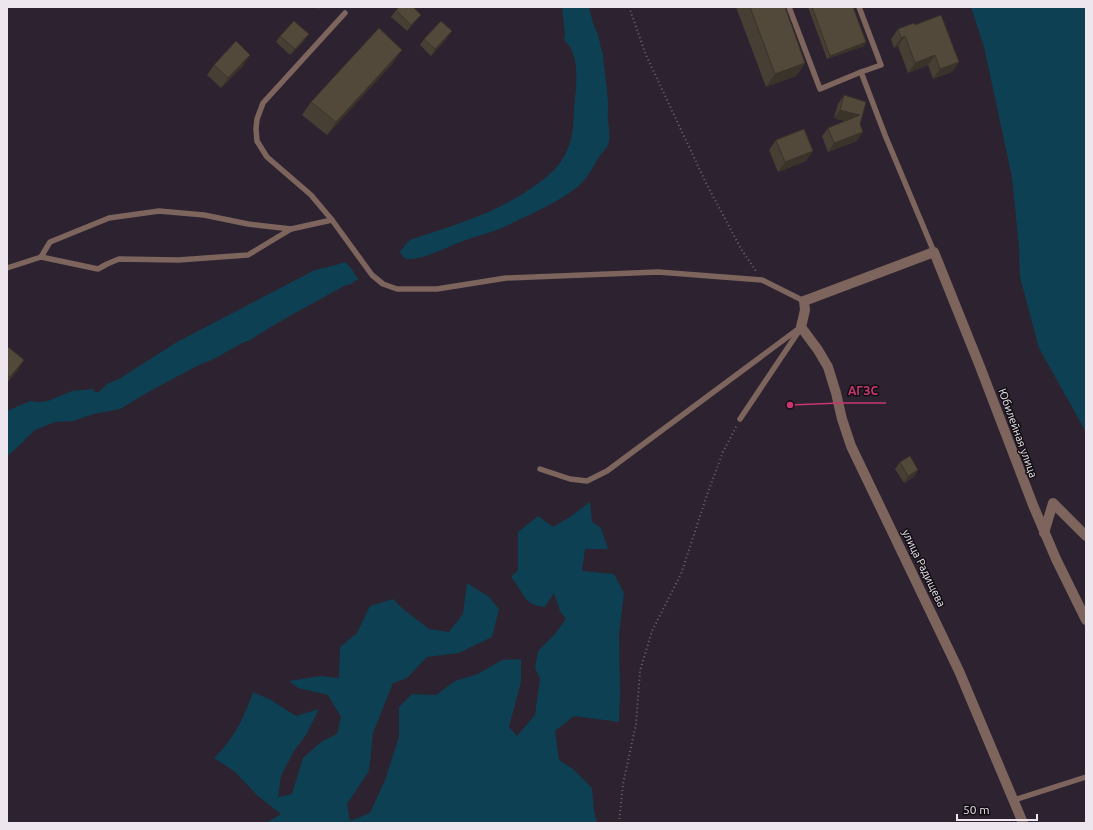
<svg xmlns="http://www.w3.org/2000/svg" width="1093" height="830" font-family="Ubuntu,sans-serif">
	<rect width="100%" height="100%" fill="#2d222f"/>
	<!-- water -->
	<g fill="#0d4053">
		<path d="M562,7H589C591,17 594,26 598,35C600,41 600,47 603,54C604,70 607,86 608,102C609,108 607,114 608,120C609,129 611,139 607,147C605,150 603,152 601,154C593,166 588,179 576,188C554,205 528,215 504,227C491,233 476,236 463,241C449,246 423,260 409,259C404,259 402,256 400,252L406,244L410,240C453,225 492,215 530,189C546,178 561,167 568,148C575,132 573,114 575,97C577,79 579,53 564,40L565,34Z"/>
		<polygon points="971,7 1086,7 1086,432 1039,348 1020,277 1019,247 1012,177 984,47"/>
		<path d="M345,262L351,268L358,279L351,284L344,286L279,322L250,340L240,344L216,358L199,365L150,391L120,409L94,414L73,421L55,422L35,430L7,457V411L30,401L38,402L48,401L72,391L93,389L95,392H99L107,384L119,379L177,342L313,271C324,267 335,266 345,262Z"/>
		<path d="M590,502L592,522L601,528L608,549H585L582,571L614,574L624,593L619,634L620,693L619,722L574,716L555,731L559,760L573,769L592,788L594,811L597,823H266L281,814L258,796L234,771L214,758C234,739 244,718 253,692L271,700L296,716L319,709L306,735L294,751L281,776L278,797L292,794L303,758L321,742L337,734L341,717L328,695L298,688L289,681L320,676L339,678L340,647L357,633L370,606L393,599L403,609L429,629L449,632L463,614L467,583L489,597L499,609L492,637L459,653L427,657L407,678L393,683L373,733L369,771L347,804L350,821L370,813L385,780L399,737V707L412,694L436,695L455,681L478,674L502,660L521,659V682L509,727L517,736L535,715L540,678L535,668L538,651L554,635L566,619L560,611L554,593L545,607C522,605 525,593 511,577L518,570V532L538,516L553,527L570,517Z"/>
	</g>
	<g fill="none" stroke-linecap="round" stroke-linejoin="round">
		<!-- path -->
		<g stroke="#6f6571" stroke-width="2" stroke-dasharray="1 3" stroke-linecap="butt">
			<polyline points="629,7 646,55 705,181 741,249 756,271"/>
			<polyline points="619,823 623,784 636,724 640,671 652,631 681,574 708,492 723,452 737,425"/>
		</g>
		<!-- lane -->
		<g stroke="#7d645d" stroke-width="5.5">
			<polyline points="789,7 820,89 861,72 885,135 934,252"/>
			<polyline points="859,7 881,65 861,72"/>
			<polyline points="345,13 263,103 257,119 256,129 257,141 267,157 311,195 332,220 372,275 383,284 397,289 437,289 506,278 658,272 762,280 804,301"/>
			<polyline points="41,257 50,242 109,218 159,211 204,215 248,224 291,229 332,220"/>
			<polyline points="7,268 41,257 98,269 107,264 119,259 178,260 248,255 291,229"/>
			<polyline points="740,419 799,331"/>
			<polyline points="540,469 570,479 587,481 607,471 801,327"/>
			<polyline points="1014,800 1086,777"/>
		</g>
		<!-- street -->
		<g stroke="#7d645d" stroke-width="10">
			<polyline points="1044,533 1053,503 1086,536"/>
			<polyline points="1023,823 959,671 851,446 842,419 836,393 828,367 818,350 801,327 805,310 804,301 934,252 979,364 1033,505 1056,559 1086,620"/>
		</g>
	</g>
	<!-- wall -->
	<g fill="#473f33">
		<polygon points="316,7 320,7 318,9"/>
		<polygon points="736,7 785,7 805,63 796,76 766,87"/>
		<polygon points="808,7 853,7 864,46 827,59"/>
		<polygon points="396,10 416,21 407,31 391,17"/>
		<polygon points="915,25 959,62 952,72 933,79 928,65 908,73 898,46 894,48 891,39 898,29"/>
		<polygon points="280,36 304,41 290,55 276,42"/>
		<polygon points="447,38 431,56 420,45 424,39"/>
		<polygon points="393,63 327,135 302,115 311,102"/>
		<polygon points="214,65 244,65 221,88 207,75"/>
		<polygon points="844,95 860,124 857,141 828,152 822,136 828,128 845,121 834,118 838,104"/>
		<polygon points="776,140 806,161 778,172 769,150"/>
		<polygon points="7,346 18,370 7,383"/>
		<polygon points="900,462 914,477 904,483 895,469"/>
	</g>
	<!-- shaded-wall -->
	<g fill="#3a3329">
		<polygon points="421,15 416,21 407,31 411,25"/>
		<polygon points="452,31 447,38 431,56 435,49"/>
		<polygon points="309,34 304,41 290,55 295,49"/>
		<polygon points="905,36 898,46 894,48 901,38"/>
		<polygon points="866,42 864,46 827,59 830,56"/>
		<polygon points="402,50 393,63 327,135 336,122"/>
		<polygon points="250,55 244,65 221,88 228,78"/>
		<polygon points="935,55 928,65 908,73 915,63"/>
		<polygon points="959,62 952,72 933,79 940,69"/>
		<polygon points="805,63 796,76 766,87 775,74"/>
		<polygon points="840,110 860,115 854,124 834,118"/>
		<polygon points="863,132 857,141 828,152 834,143"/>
		<polygon points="813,151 806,161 778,172 785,162"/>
		<polygon points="24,360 18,370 7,383 10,377"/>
		<polygon points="918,470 914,477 904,483 908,476"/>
	</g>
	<!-- building -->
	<g fill="#53493b" stroke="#3a3329">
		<polygon points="399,7 413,7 421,15 411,25 396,10"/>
		<polygon points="750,7 785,7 805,63 775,74"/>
		<polygon points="812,7 853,7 866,42 830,56"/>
		<polygon points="941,15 959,62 940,69 935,55 915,63 905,36 901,38 898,29 914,23 915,25"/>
		<polygon points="294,21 309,34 295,49 280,36"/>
		<polygon points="441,21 452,31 435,49 424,39"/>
		<polygon points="379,28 402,50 336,122 311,102"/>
		<polygon points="236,41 250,55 228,78 214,65"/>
		<polygon points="844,95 866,102 860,124 863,132 834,143 828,128 860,115 840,110"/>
		<polygon points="804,129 813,151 785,162 776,140"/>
		<polygon points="7,346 24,360 10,377 7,375"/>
		<polygon points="910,456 918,470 908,476 900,462"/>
	</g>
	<g text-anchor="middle" stroke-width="3" stroke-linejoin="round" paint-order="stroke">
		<!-- street labels -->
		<g font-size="11" fill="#ede6ee" stroke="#120e13">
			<text transform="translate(1018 433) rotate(70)" y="4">Юбилейная улица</text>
			<text transform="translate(924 568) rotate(64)" y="4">улица Радищева</text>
		</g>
	</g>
	<!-- callouts -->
	<path fill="none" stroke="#c83771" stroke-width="1.5" d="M790 405L840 403H886"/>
	<circle fill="#c83771" stroke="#120e13" stroke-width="1.5" cx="790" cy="405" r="4"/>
	<g font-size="12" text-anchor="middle" font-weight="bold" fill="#c83771" stroke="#120e13" stroke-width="3" stroke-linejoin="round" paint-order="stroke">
		<text x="863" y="395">АГЗС</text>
	</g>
	<!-- border -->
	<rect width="1093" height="830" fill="none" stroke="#ede6ee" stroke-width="16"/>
	<!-- scale -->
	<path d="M957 814v6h80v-6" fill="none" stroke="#ede6ee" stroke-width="2"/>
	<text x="963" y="814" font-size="12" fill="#ede6ee" stroke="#120e13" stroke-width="3" paint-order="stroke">50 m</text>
</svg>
